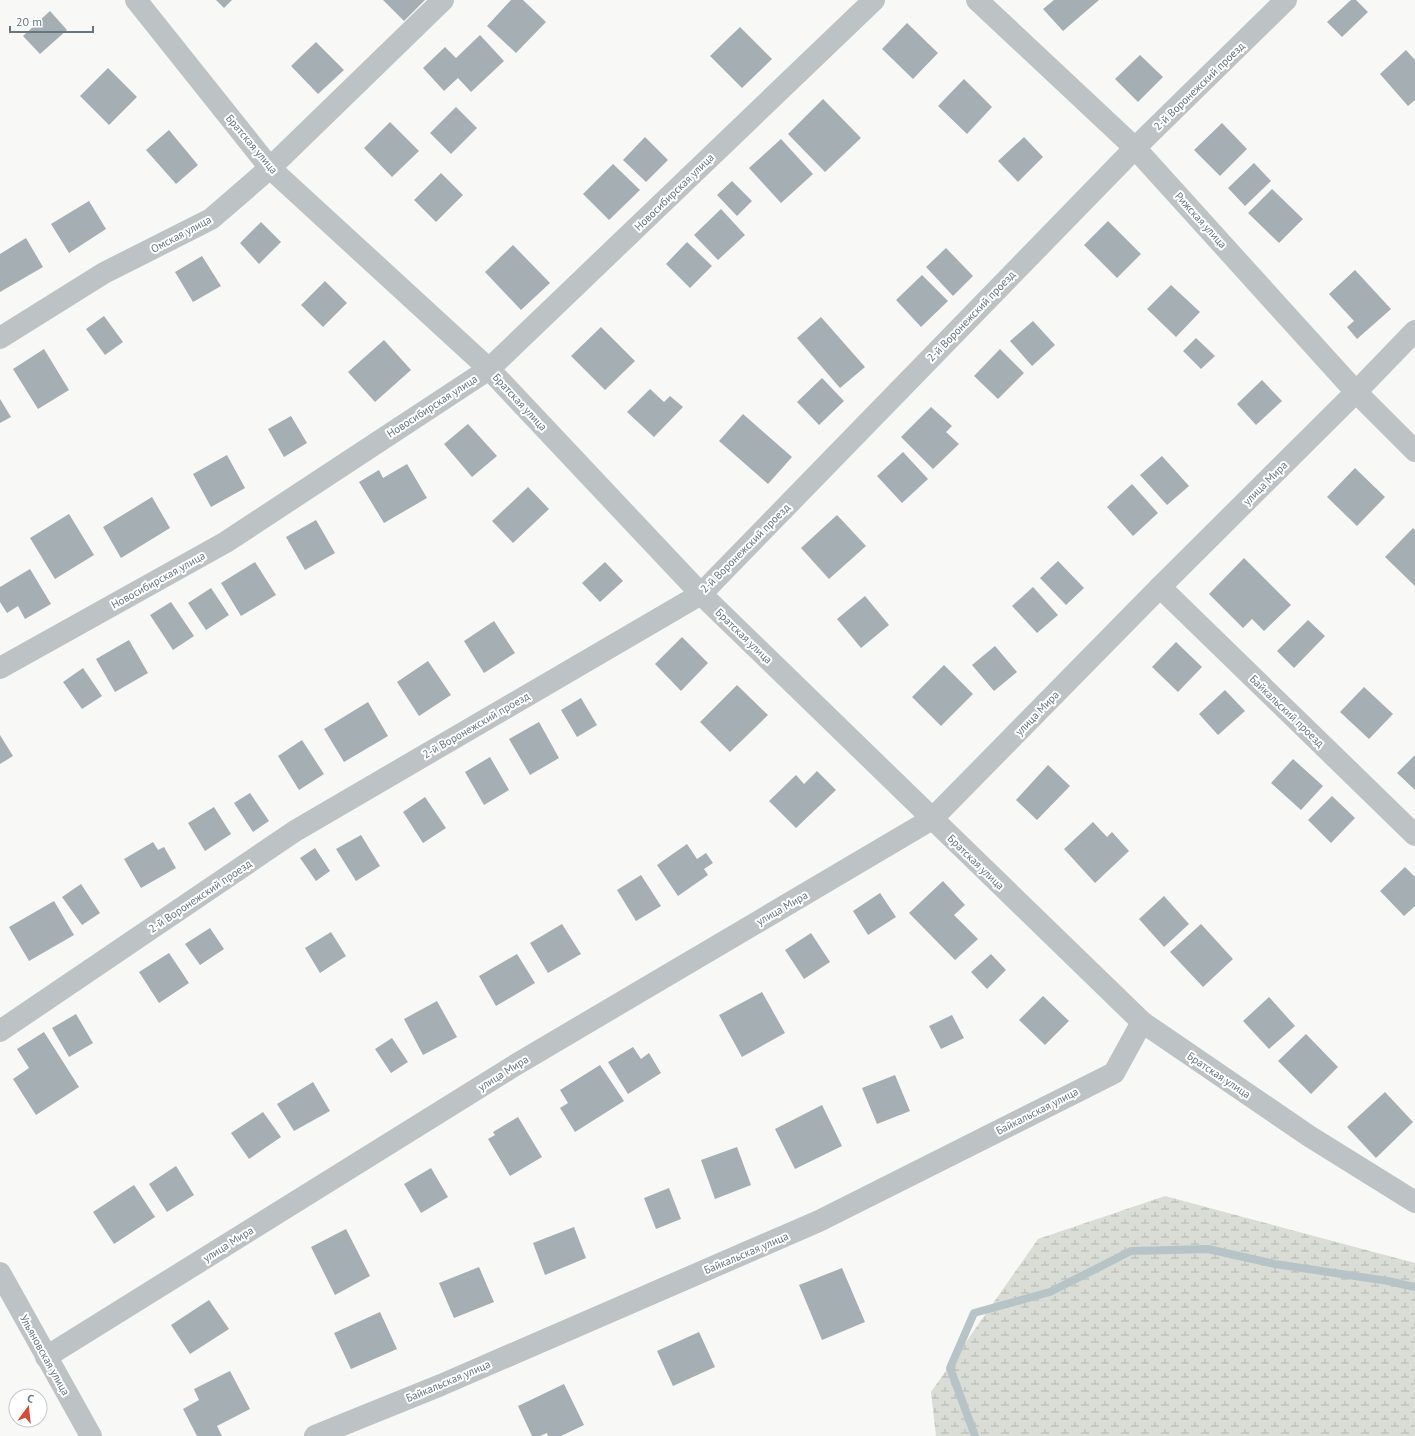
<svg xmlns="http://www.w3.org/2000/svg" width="1415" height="1436" font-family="'PT Sans',sans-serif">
	<defs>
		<pattern id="wetland-marsh" width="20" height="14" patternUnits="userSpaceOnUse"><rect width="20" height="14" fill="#d9ddd5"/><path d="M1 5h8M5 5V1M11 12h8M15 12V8" fill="none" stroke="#b4b8b2"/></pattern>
	</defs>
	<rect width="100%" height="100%" fill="#f8f8f6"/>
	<!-- wetland -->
	<polygon fill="url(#wetland-marsh)" points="1165,1196 1415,1263 1415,1436 936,1436 931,1392 1038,1239"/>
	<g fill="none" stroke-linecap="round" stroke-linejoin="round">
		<!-- stream -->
		<polyline stroke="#b7c4c7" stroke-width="8" points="975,1436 950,1368 974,1313 1050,1292 1131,1251 1208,1249 1275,1264 1388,1281 1415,1287"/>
	</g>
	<!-- building -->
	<g fill="#a5afb3">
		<polygon points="216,0 232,0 224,8"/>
		<polygon points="383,0 425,0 404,21"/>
		<polygon points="511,0 523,0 546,22 516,53 487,26"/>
		<polygon points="1054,0 1099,0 1063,31 1043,9"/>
		<polygon points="1351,0 1356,0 1368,12 1342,37 1327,22"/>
		<polygon points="50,11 67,30 40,54 23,36"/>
		<polygon points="907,23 938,53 913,79 882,49"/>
		<polygon points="740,27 772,59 742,88 710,56"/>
		<polygon points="480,35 504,61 471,92 458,78 444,91 423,68 445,47 456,58"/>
		<polygon points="316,42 344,70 318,94 291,66"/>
		<polygon points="1406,50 1415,60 1415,100 1408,106 1380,74"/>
		<polygon points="1140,55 1163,77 1138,102 1115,79"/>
		<polygon points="108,68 137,97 109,125 80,96"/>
		<polygon points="964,79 992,107 967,134 938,106"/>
		<polygon points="823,99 861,138 825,172 788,134"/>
		<polygon points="456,107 477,128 451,154 430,133"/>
		<polygon points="390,122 419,151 392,177 364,148"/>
		<polygon points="1222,123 1247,149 1220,176 1194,150"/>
		<polygon points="169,130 198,165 176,184 146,150"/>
		<polygon points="645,137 668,160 646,182 623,160"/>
		<polygon points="1024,137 1043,157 1018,182 998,161"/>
		<polygon points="781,139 813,174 781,203 749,168"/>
		<polygon points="1254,163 1271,181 1245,206 1228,188"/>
		<polygon points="613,164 640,190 609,220 583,194"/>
		<polygon points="441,173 463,195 436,222 414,200"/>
		<polygon points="732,181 752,201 737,216 717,195"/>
		<polygon points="1272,189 1303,219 1279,243 1248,213"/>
		<polygon points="89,201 106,229 69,253 51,224"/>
		<polygon points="721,209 745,235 718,260 694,235"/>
		<polygon points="1108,221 1141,254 1117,278 1084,245"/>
		<polygon points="261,222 281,242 259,264 240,243"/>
		<polygon points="26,238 43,267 0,292 0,254"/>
		<polygon points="687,242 712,266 690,288 666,264"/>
		<polygon points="513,245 550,283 521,310 485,272"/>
		<polygon points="946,248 973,276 953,296 926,267"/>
		<polygon points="202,256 221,286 193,302 175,272"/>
		<polygon points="1355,270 1391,309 1357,339 1347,327 1354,321 1329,294"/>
		<polygon points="922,275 948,301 921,327 896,300"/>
		<polygon points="325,281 347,303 323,327 301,305"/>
		<polygon points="1171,285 1200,312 1176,337 1147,309"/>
		<polygon points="104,316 123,342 105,355 86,329"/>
		<polygon points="821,317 865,367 840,388 797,338"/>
		<polygon points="1033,321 1055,345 1032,366 1010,341"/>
		<polygon points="601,327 635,361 605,390 571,356"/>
		<polygon points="1196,338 1215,356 1201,369 1183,351"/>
		<polygon points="384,340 411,370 375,402 348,372"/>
		<polygon points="44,349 69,390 38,409 13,369"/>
		<polygon points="1000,349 1024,373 998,399 974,376"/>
		<polygon points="822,378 844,401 819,425 797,402"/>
		<polygon points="1262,380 1282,401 1256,425 1237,404"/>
		<polygon points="650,389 664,402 670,396 683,407 654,437 627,412"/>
		<polygon points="0,399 11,417 0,423"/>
		<polygon points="931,407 952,426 946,432 959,444 933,469 901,437"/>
		<polygon points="743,414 792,457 768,484 719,441"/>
		<polygon points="291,416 307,443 284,457 268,429"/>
		<polygon points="468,424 497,456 472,477 444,444"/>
		<polygon points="903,452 928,479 902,503 877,476"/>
		<polygon points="227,455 245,488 211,507 193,474"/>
		<polygon points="1162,456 1189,486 1167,505 1140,475"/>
		<polygon points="407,464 427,498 384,523 359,482 379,470 383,478"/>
		<polygon points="1355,468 1385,497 1357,526 1327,497"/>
		<polygon points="1132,484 1158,513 1133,536 1107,507"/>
		<polygon points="528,487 549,509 513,543 492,521"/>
		<polygon points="152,497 170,528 121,558 103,527"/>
		<polygon points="69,514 94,555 55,579 30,538"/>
		<polygon points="837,515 866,546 829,579 801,548"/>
		<polygon points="316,520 335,553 305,570 286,537"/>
		<polygon points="1413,528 1415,530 1415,586 1385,557"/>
		<polygon points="1244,558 1291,605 1264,631 1252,619 1243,628 1209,594"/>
		<polygon points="1058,561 1084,588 1066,605 1040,578"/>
		<polygon points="255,562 276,595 241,616 221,583"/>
		<polygon points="605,562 623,581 600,602 582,583"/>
		<polygon points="30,569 51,604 25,619 18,606 7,613 0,602 0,587"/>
		<polygon points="1033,587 1058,615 1037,633 1012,606"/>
		<polygon points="211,588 229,615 206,630 188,603"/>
		<polygon points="865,596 889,625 861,648 837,619"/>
		<polygon points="171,602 194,636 173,650 150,615"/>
		<polygon points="1308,620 1325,636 1294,668 1277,651"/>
		<polygon points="494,621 515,653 484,673 464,641"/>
		<polygon points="682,637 708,663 681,691 655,664"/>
		<polygon points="129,640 148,673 115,692 96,659"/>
		<polygon points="1176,642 1202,667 1178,692 1152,667"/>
		<polygon points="995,646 1017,672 994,691 972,665"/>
		<polygon points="428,661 451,695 419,716 397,682"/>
		<polygon points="944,665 973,694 941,726 912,697"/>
		<polygon points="83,668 102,696 82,709 63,682"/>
		<polygon points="737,685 768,715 730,752 700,722"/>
		<polygon points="1364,687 1393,714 1369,739 1340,712"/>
		<polygon points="1225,690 1245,711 1218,735 1199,714"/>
		<polygon points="581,698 597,725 577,737 561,710"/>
		<polygon points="368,702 388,736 344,762 324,729"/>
		<polygon points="539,722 559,758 530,775 509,739"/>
		<polygon points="0,735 13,756 0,764"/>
		<polygon points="302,740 324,774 299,790 278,756"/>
		<polygon points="1415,755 1415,790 1397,773"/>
		<polygon points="490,757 509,790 484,805 465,772"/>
		<polygon points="1293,759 1323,786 1301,810 1271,783"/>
		<polygon points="1048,765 1070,786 1037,820 1016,800"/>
		<polygon points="817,771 836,790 796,828 769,801 796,775 804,784"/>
		<polygon points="250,793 269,821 253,832 234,803"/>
		<polygon points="1332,796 1355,818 1331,843 1308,820"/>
		<polygon points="425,797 446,828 423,843 403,812"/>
		<polygon points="214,807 231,834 205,851 188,823"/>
		<polygon points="1093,822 1107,837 1112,832 1129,851 1095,883 1064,849"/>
		<polygon points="361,835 380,866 356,881 336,849"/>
		<polygon points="153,842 158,850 164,847 176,868 141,888 124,859"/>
		<polygon points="687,844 697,859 706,853 713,863 704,869 708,875 678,896 657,865"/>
		<polygon points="315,848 330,871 316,881 300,858"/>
		<polygon points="1405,867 1415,877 1415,906 1404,916 1380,891"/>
		<polygon points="641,875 661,906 636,921 617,890"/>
		<polygon points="943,881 965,905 954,915 978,939 955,960 909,913"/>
		<polygon points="81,884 100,913 82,925 62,897"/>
		<polygon points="880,893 896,917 868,935 853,911"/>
		<polygon points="1164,896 1189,924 1164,947 1139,919"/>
		<polygon points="54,901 74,935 29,961 9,927"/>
		<polygon points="562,924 581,954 548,973 530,943"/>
		<polygon points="1201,924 1233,959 1203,987 1170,952"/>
		<polygon points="210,928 224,949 200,965 185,944"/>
		<polygon points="331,932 346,956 320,973 305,948"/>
		<polygon points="811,933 830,962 804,979 785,950"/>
		<polygon points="169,953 189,983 159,1003 139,972"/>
		<polygon points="517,954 535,983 496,1006 479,976"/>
		<polygon points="991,954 1006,970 987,989 971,972"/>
		<polygon points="762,992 785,1033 742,1057 719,1015"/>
		<polygon points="1043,996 1069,1021 1045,1045 1019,1020"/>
		<polygon points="1269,997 1295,1026 1269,1049 1243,1021"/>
		<polygon points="437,1001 457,1037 423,1055 404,1019"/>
		<polygon points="76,1014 93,1043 69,1057 52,1028"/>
		<polygon points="952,1015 964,1038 941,1049 929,1026"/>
		<polygon points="44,1032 79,1087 36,1115 13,1079 29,1068 17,1049"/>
		<polygon points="1306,1034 1338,1067 1311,1094 1278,1061"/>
		<polygon points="392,1038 408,1062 391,1073 375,1049"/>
		<polygon points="633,1047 641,1059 649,1053 661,1073 628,1094 608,1062"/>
		<polygon points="600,1065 624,1101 575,1132 560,1108 568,1103 560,1090"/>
		<polygon points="895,1075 910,1111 877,1124 862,1088"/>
		<polygon points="313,1082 330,1111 294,1131 277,1104"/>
		<polygon points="1385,1092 1413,1122 1376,1158 1347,1127"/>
		<polygon points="822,1105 842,1146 795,1169 775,1129"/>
		<polygon points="263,1112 281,1137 249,1159 231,1133"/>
		<polygon points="518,1117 542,1157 510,1176 488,1139 495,1135 493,1132"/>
		<polygon points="737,1147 751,1185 715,1199 701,1160"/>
		<polygon points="176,1166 194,1195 167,1212 149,1184"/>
		<polygon points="431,1168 448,1197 421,1213 404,1184"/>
		<polygon points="134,1185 155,1217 114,1244 93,1212"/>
		<polygon points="669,1188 681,1219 656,1229 644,1198"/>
		<polygon points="574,1227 586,1258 545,1275 533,1243"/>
		<polygon points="346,1229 370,1276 335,1295 311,1247"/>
		<polygon points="479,1267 494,1302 454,1318 439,1283"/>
		<polygon points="842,1268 865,1322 822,1340 799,1285"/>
		<polygon points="209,1300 229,1329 190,1354 171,1325"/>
		<polygon points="380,1312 397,1349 351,1369 334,1333"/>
		<polygon points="699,1332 715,1367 673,1386 657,1351"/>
		<polygon points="230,1371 250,1409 217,1426 222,1436 197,1436 183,1409 199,1400 194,1389"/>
		<polygon points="564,1384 584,1425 561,1436 548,1436 547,1433 540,1436 532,1436 518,1406"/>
	</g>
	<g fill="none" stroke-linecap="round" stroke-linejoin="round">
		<!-- minor -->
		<g stroke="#bdc3c5" stroke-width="22">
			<polyline points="136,0 270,168 489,369 701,594 1142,1022 1309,1136 1415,1202"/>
			<polyline points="977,0 1135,148 1356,392 1415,451"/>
			<polyline points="0,338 104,273 211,219 270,168 443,0"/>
			<polyline points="1160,587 1415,835"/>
			<polyline points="0,668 226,542 489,369 874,0"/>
			<polyline points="0,1031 295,831 701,594 1135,148 1286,0"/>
			<polyline points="0,1273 91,1436"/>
			<polyline points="46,1357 517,1064 932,819 1160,587 1356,392 1415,331"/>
			<polyline points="315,1436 441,1385 819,1221 1114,1073 1142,1022"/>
		</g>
	</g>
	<g text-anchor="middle" stroke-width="4" stroke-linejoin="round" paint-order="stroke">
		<!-- street labels -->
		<g font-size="11" fill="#66777f" stroke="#fff">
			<text transform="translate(1199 86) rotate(-44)" y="4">2-й Воронежский проезд</text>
			<text transform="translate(252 144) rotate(50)" y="4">Братская улица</text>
			<text transform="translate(674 192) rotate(-44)" y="4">Новосибирская улица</text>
			<text transform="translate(1201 220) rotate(48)" y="4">Рижская улица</text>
			<text transform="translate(181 234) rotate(-28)" y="4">Омская улица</text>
			<text transform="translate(971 316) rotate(-46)" y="4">2-й Воронежский проезд</text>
			<text transform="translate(520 402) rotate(47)" y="4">Братская улица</text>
			<text transform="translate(432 406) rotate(-33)" y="4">Новосибирская улица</text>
			<text transform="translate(1265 483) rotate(-45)" y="4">улица Мира</text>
			<text transform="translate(745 548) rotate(-45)" y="4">2-й Воронежский проезд</text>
			<text transform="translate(158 580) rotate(-29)" y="4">Новосибирская улица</text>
			<text transform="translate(744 636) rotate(44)" y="4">Братская улица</text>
			<text transform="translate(1287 711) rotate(44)" y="4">Байкальский проезд</text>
			<text transform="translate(1037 713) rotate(-46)" y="4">улица Мира</text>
			<text transform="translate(476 725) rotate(-30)" y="4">2-й Воронежский проезд</text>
			<text transform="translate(976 862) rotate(44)" y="4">Братская улица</text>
			<text transform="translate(200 896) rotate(-34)" y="4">2-й Воронежский проезд</text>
			<text transform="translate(782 908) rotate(-30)" y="4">улица Мира</text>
			<text transform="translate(503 1073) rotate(-32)" y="4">улица Мира</text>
			<text transform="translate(1219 1075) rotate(34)" y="4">Братская улица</text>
			<text transform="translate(1037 1111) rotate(-27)" y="4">Байкальская улица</text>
			<text transform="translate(228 1244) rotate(-32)" y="4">улица Мира</text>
			<text transform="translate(746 1253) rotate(-23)" y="4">Байкальская улица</text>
			<text transform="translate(45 1355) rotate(61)" y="4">Ульяновская улица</text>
			<text transform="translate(448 1381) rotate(-23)" y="4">Байкальская улица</text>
		</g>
	</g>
	<!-- north arrow -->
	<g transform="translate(28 1408) rotate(15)"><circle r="19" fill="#ffffff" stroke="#c2c9cc"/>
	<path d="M0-3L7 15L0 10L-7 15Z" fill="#d74a38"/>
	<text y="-6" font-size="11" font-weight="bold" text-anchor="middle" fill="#66777f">С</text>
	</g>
	<!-- scale -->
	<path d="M10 26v6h83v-6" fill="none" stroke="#66777f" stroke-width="2"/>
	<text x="16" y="26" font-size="12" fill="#66777f" stroke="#ffffff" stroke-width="3" paint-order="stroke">20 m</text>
</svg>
